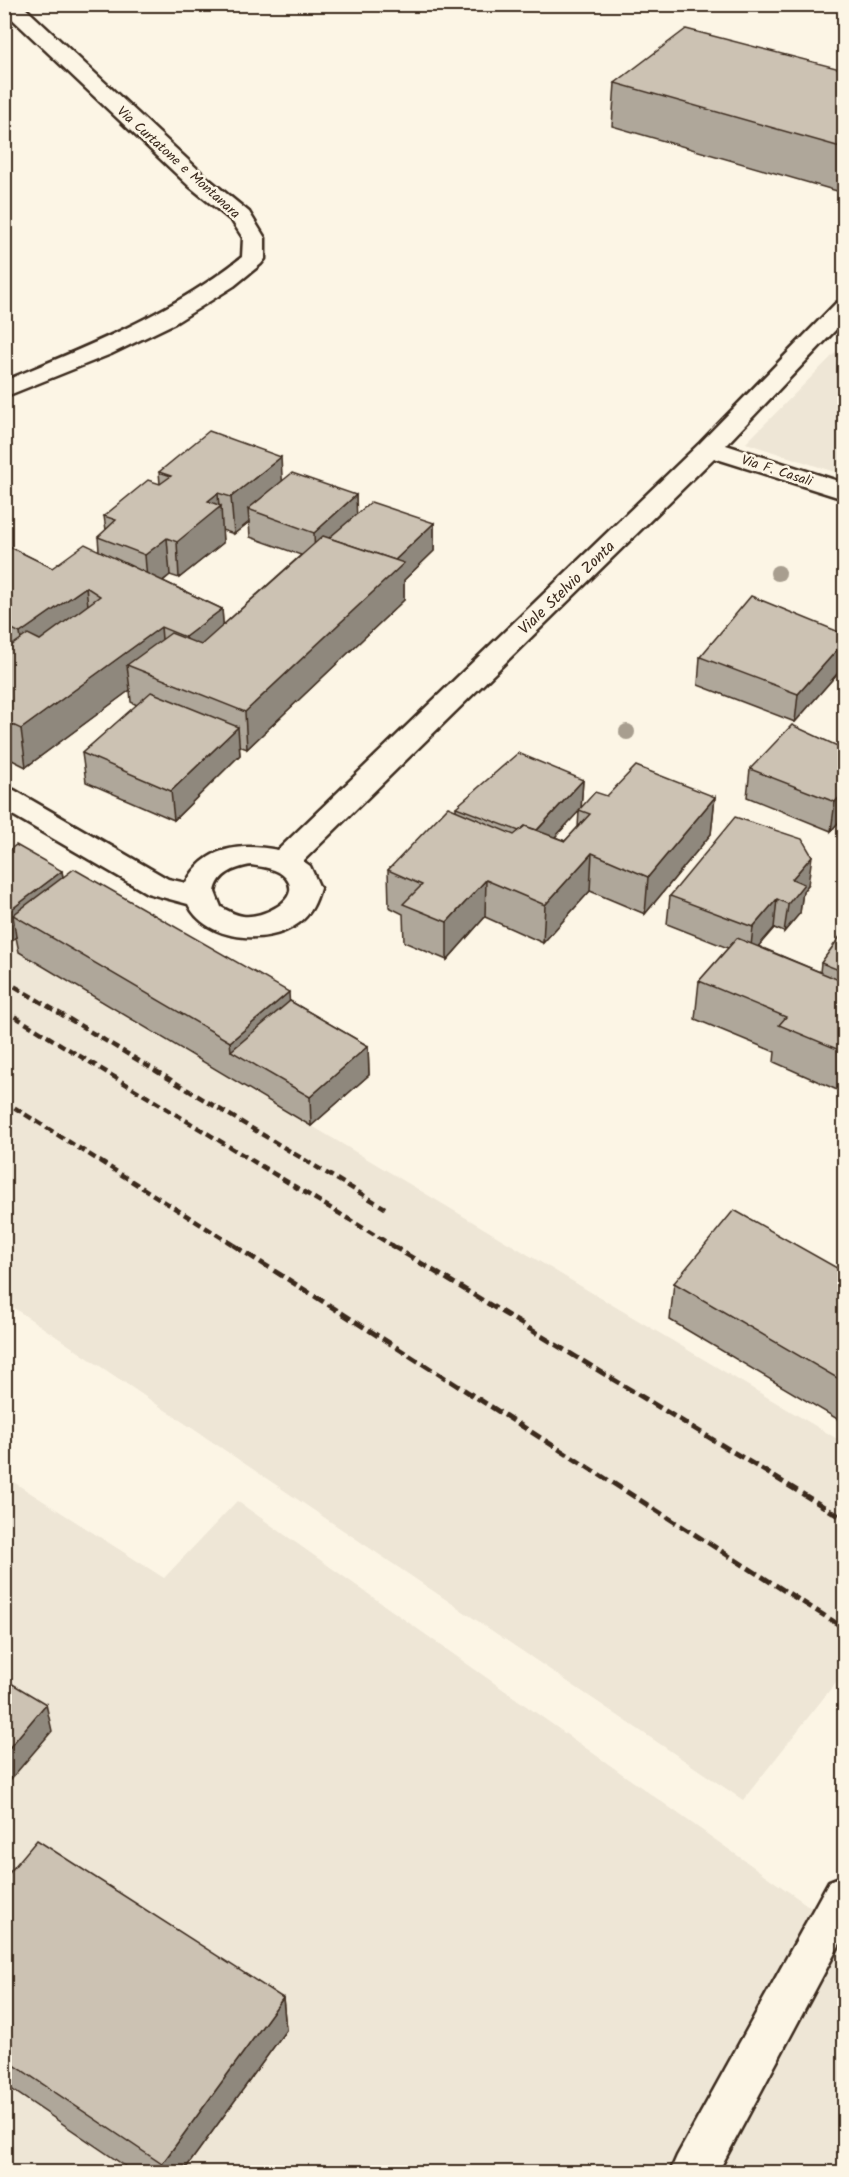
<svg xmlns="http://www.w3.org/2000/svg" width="849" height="2177" font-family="Kalam,sans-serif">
	<rect width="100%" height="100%" fill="#fcf5e5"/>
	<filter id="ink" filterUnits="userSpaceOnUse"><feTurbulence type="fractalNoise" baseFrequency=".0167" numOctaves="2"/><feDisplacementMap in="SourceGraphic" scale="12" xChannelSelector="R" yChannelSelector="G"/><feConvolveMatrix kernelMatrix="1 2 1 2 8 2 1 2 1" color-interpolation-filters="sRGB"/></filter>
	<g filter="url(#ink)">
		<!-- built -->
		<g fill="#eee6d6">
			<polygon points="844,344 844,475 746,443"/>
			<polygon points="4,885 186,969 369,1075 312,1126 844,1443 844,1672 743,1800 5,1302"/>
			<polygon points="4,1476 164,1578 237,1501 844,1931 844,2172 5,2172"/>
		</g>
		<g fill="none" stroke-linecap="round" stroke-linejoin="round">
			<defs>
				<g id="street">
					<path d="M4,4H21L205,176L249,212L265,238V259L261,264L234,286L175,323L111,354L4,397V381C88,346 171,314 242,257L243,238L232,221L189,186L4,11Z"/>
					<path d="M844,301V321L726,445L844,483V499L714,458L303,861L310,866L320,888C316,902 311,914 299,923C267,947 205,941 188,904L147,893L4,810V788L14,790L168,879L186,883C205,846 241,843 278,850L700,443L836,303ZM251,865C262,867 278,868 286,878C304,900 260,919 243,916C235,915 228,911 221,907L215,892C218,874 234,868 251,865Z"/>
					<polygon points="844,1875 844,1936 718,2172 670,2172 677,2156 829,1881"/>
				</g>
			</defs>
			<!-- street casing -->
			<use href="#street" stroke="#3b2a1e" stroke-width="5"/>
			<!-- street -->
			<use href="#street" fill="#fcf5e5" fill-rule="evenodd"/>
			<!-- rail-far1 -->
			<g stroke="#3b2a1e" stroke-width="4.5" stroke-dasharray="8 4.5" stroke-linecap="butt">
				<polyline points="4,980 385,1208"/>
				<polyline points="4,1010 393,1246"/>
				<polyline points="4,1101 235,1246"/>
			</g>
			<!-- rail -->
			<g stroke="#3b2a1e" stroke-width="5" stroke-dasharray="11 5" stroke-linecap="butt">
				<polyline points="233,1245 844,1628"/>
				<polyline points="391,1245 844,1519"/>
			</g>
		</g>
		<!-- trees -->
		<g fill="#a89e8f">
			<circle cx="778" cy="573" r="8"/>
			<circle cx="627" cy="732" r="8"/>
		</g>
		<!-- wall -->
		<g fill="#afa79a" stroke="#3b2a1e" stroke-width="1.5" fill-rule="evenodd">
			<polygon points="844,70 844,193 612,126 615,83"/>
			<path d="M159,472L282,481L356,495V514L434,523V551L404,580V600L247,749L239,746L240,755L174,820L86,782L82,753L137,705L131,702L130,690L26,767L4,756V544L52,568L99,550L98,537L106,530L104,516L160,484ZM249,522L250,537L301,555L223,625L222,609L163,581L170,575L179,578L223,543L222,530L234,534Z"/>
			<polygon points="844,634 844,666 795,722 698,685 700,657"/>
			<polygon points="844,749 844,816 831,831 747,797 750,769"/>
			<path d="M583,780L581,808L607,796L715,797L711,834L645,914L590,891L543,943L485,917L447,960L404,942L403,914L389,907L388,870L456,811V807ZM579,811L578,827L565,841L555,837Z"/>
			<polygon points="4,854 62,871 63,877 290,1001 368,1046 369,1075 311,1126 19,952 16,937 6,945 4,944"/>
			<polygon points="808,885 803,891 800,913 784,932 774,928 758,946 820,972 821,963 844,931 844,1093 774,1062 775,1052 695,1019 699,981 728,948 667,924 670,896"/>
			<polygon points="844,1272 844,1423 670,1320 674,1283"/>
			<polygon points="4,1879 283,1998 286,2030 183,2172 134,2172 4,2084"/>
		</g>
		<!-- shaded-wall -->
		<g fill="#8f887d" stroke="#3b2a1e" stroke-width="1.5">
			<polygon points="281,457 283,494 248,509 249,522 234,534 231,497"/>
			<polygon points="218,493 219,508 221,506 223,543 179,578 177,542 208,501"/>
			<polygon points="356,495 357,523 315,560 314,533"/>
			<polygon points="434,523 434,551 404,580 404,600 247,749 245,712 391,564"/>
			<polygon points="167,538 170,575 148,592 145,555"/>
			<polygon points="86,587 90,624 25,670 20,633"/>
			<polygon points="222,609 225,646 188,674 185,637"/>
			<polygon points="161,627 164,664 127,665 130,690 26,767 21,729"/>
			<polygon points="844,642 844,666 795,722 798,694"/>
			<polygon points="238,727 240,755 174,820 171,791"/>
			<polygon points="583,780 581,809 530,864 532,836"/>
			<polygon points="844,792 844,816 831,831 835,802"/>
			<polygon points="715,797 711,834 645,914 648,877"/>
			<polygon points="592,853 590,891 543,943 545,905"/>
			<polygon points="812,856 808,885 803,891 800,913 784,932 792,879"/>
			<polygon points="62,871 66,900 13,915 16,937 6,945 4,933 4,915"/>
			<polygon points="486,880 485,917 447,960 447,922"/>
			<polygon points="777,899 774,928 750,956 753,927"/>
			<polygon points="289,992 291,1030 231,1051 230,1042"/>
			<polygon points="368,1046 369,1075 311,1126 310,1097"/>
			<polygon points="46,1704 52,1731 4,1787 4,1754"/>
			<polygon points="283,1998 286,2030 183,2172 163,2172 162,2164"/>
		</g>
		<!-- building -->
		<g fill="#ccc2b3" stroke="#3b2a1e" stroke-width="1.5">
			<polygon points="686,29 844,70 844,148 615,83"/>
			<polygon points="209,431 281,457 231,497 218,493 208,501 221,506 177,542 167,538 145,555 98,537 116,520 104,516 148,480 160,484 171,476 159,472"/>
			<polygon points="292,473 356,495 314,533 248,509"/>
			<polygon points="371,502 434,523 395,560 329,538"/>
			<polygon points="323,536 404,563 245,712 127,665 171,633 201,645"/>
			<polygon points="4,544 52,568 85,544 222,609 185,637 161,627 21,729 4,721 4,651 28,634 40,640 100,596 86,587 20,633 4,625"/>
			<polygon points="751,596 844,634 844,642 798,694 700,657"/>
			<polygon points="151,692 238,727 171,791 82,753"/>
			<polygon points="792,725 844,749 844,792 835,802 750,769"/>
			<polygon points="518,753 583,780 537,830 525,826 519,831 456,807"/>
			<polygon points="636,766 715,797 648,877 592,853 545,905 486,880 447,922 403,904 422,885 388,870 448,807 514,835 525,826 565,841 590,814 579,810 595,792 607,796"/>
			<polygon points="735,817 802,839 812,856 792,879 804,884 788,904 777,899 753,927 670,896"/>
			<polygon points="16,845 62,871 4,915 4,854"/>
			<polygon points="74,869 289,992 230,1042 13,915"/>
			<polygon points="844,931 844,972 821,963"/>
			<polygon points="737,938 844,982 844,1052 779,1025 786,1017 699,981"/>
			<polygon points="290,1001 368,1046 310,1097 231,1051"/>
			<polygon points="734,1210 844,1272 844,1382 674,1283"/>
			<polygon points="4,1679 46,1704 4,1754"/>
			<polygon points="37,1840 283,1998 162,2164 4,2058 4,1879"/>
		</g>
	</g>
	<g text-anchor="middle" stroke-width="5" stroke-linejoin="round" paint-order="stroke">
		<!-- far-street labels -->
		<g font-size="14" fill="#3b2a1e" stroke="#fcf5e5">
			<text transform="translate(179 162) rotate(42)" y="5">Via Curtatone e Montanara</text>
			<text transform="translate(777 470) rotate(18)" y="5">Via F. Casali</text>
		</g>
		<!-- street labels -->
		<g font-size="16" fill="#3b2a1e" stroke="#fcf5e5">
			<text transform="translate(566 587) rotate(-44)" y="6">Viale Stelvio Zonta</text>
		</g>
	</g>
	<!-- margin -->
	<rect width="849" height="2177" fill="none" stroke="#fcf5e5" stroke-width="24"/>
	<rect x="12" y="12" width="825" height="2153" fill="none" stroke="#3b2a1e" stroke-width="2" filter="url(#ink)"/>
</svg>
